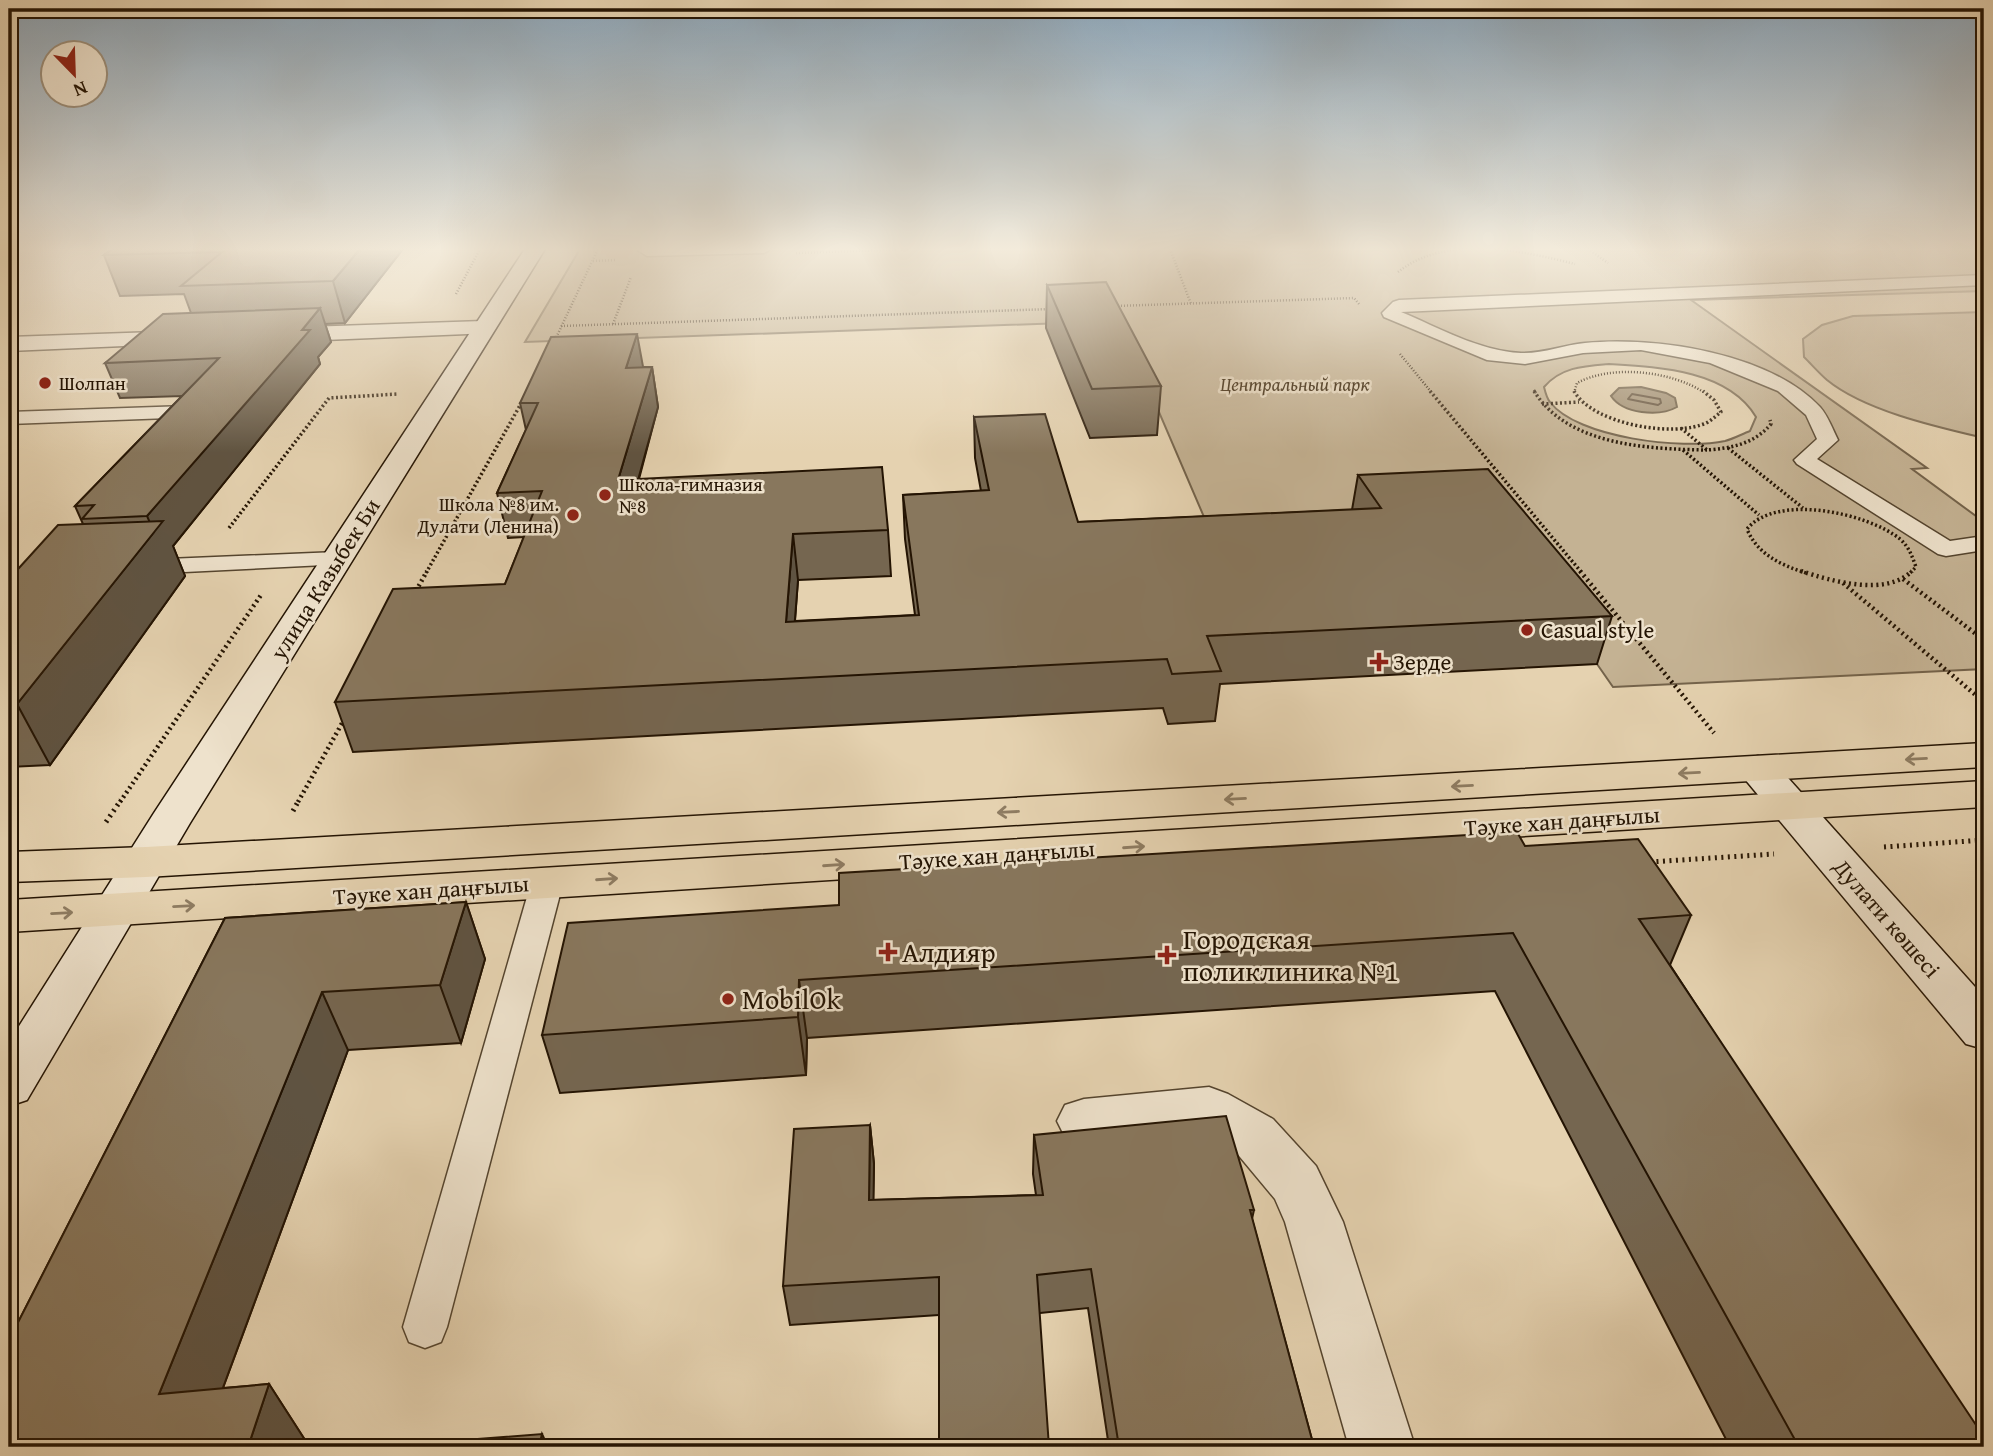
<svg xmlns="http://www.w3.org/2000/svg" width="1993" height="1456" font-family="'Gentium Book Plus',serif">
	<rect width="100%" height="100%" fill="#e5d2b0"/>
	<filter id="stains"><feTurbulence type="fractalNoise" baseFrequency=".00286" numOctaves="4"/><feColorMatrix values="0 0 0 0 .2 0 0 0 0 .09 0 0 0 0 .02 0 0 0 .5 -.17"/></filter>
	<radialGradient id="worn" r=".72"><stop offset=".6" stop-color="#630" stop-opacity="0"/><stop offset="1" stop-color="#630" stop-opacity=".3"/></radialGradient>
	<!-- green -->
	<g fill="#c4b293" stroke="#74634b" stroke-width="2" fill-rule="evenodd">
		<path d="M580,249H1984V291L1691,300L1927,468L1912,469L1984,522V669L1613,687L1597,664L1207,524L1120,321L525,342ZM1609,364C1658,367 1728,370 1756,417L1750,431C1742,434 1733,439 1725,441C1683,450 1577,438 1550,402C1547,399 1545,391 1544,387C1561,367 1584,366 1609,364Z"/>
		<path d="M1984,312V438C1937,427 1865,411 1827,380C1819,373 1812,365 1804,357L1803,339L1822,325L1853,316Z"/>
	</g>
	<!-- water -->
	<path fill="#a39175" stroke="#705f47" stroke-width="2" d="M1641,387L1666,393L1675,398L1677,407C1659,417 1623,414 1611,396L1619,388Z"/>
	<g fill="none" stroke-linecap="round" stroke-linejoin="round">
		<!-- shore -->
		<polygon stroke="#64523c" stroke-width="2" points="1632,394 1660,399 1661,403 1658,405 1628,399"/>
		<defs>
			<g id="service">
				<polygon points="636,249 771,249 764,253 647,256"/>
				<path d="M1984,275V285L1401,312C1440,328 1479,351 1521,353C1542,354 1564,345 1585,343C1656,336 1769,353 1820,407C1828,416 1833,430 1838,440L1817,459L1950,541L1984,536V550L1946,556L1938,554L1797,464L1794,460L1817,439L1806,415L1778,391L1710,363L1641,350L1583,353L1525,364L1487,360L1384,317L1382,313L1393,302L1399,300Z"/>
				<polygon points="186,406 196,412 181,428 174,430 164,424 169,418 9,424 9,412"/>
				<polygon points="337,552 345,554 349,559 345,564 144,574 136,572 132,567 136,562 144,560"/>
				<polygon points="547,872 558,875 563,883 447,1327 441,1342 425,1348 409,1342 403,1327 531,883 536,875"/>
			</g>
			<g id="minor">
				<polygon points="483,321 491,323 495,328 491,333 277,342 269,340 265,335 269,330 277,328"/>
				<polygon points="185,331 193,333 197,338 193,343 9,351 9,337"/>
				<polygon points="1209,1087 1228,1094 1273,1119 1316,1166 1343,1222 1415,1447 1349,1447 1285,1222 1275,1199 1235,1151 1202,1132 1084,1143 1065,1137 1057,1121 1065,1105 1084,1099"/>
			</g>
			<g id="secondary">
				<polygon points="525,249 545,249 190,823 27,1100 9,1106 9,1042 154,813"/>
				<polygon points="1758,756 1772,760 1984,997 1984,1049 1966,1044 1744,778 1738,769 1744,760"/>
			</g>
			<g id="primary">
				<polygon points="1984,743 1984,767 146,877 9,882 9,852 146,847"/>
				<polygon points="1984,781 1984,807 9,932 9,900"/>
			</g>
		</defs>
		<!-- service casing -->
		<use href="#service" stroke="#54442e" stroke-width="3"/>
		<!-- minor casing -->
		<use href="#minor" stroke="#54442e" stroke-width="3"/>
		<!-- secondary casing -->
		<use href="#secondary" stroke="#241403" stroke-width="3"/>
		<!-- primary casing -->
		<use href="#primary" stroke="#241403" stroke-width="3"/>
		<!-- path-far3 -->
		<g stroke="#241403" stroke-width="2.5" stroke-dasharray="1 2" stroke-linecap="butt">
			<polyline points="1170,249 1191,304"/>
			<polyline points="1588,249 1608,263"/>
			<polyline points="796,253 909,249"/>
			<polyline points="593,261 615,260"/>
			<path d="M1398,272C1446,234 1520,250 1575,264"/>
			<polyline points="456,294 480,249"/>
			<polyline points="1115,306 1354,298 1359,304"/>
			<polyline points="613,324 631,277"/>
			<polyline points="561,326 1050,309"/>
			<polyline points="555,340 598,249"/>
			<polyline points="1400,354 1432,393"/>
			<polyline points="1534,390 1536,393"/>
			<path d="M1574,393L1577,383C1612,364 1672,371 1705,393"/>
		</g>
		<!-- path-far2 -->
		<g stroke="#241403" stroke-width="3.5" stroke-dasharray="2 2.5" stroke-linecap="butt">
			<polyline points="1430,391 1582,573"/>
			<path d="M1534,391C1568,446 1649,449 1707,450"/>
			<path d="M1574,391C1592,424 1675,439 1708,422C1713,419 1717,415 1721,412L1714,400L1703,391"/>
			<polyline points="1542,404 1579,402"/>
			<path d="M1681,428L1707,450C1732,448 1754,444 1771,424L1770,420"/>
			<polyline points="1728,448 1803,508"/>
			<polyline points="1683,450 1759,515"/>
			<polyline points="229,528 329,398 398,394"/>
			<polyline points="426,573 523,400"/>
			<path d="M1806,573C1781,565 1757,554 1747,529C1776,493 1868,513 1900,539C1909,547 1912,556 1916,567L1910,573"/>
		</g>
		<!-- path-far1 -->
		<g stroke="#241403" stroke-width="4.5" stroke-dasharray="2 3.5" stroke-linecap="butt">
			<polyline points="1580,571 1714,733"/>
			<path d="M1801,571C1831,581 1886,597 1912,571"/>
			<polyline points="1903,579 1984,640"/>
			<polyline points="1843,583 1984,702"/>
			<polyline points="416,591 427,571"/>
			<polyline points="120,802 261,595"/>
			<polyline points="298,802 345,718"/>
		</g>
		<!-- path -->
		<g stroke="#241403" stroke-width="5" stroke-dasharray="2 4.5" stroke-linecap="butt">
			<polyline points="293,811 299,800"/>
			<polyline points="106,822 121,800"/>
			<polyline points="1884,847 1984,840"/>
			<polyline points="1650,862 1774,854"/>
		</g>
		<!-- service -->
		<use href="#service" fill="#eee2cc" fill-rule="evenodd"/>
		<!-- minor -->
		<use href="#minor" fill="#eee2cc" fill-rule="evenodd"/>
		<!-- secondary -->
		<use href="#secondary" fill="#eee2cc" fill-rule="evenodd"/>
		<!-- primary -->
		<use href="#primary" fill="#e5d2b0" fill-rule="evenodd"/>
	</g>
	<!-- wall -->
	<g fill="#756650" stroke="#241403" stroke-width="2">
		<polygon points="112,249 403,249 345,323 325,324 331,342 318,357 320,364 173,546 185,576 50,765 9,767 9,579 83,524 75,506 182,396 120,398 105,363 191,313 184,294 120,296 104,255"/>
		<polygon points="1047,285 1161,386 1157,435 1090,438 1046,328"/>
		<polygon points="643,367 652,367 658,407 639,479 888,530 891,576 798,580 795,621 915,615 905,539 903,495 981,491 975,458 974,417 1078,522 1352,510 1358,475 1612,616 1597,664 1220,684 1215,721 1168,724 1163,708 353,752 335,702 505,584 524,537 508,538 497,493 526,430 520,403"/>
		<polygon points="1525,846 1691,915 1670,965 1984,1447 1730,1447 1495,991 807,1038 806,1075 560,1093 542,1035 839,905"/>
		<polygon points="466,902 485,959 461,1043 348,1050 223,1388 269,1384 305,1440 9,1447 9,1340 225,918"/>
		<polygon points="870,1125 874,1164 873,1200 1036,1195 1033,1174 1034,1135 1254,1210 1252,1219 1314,1447 1109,1447 1088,1308 1040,1313 939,1315 790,1325 783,1286"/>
	</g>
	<!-- shaded-wall -->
	<g fill="#5f5341" stroke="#241403" stroke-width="2">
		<polygon points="360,249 403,249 345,323 333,281"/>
		<polygon points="320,308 331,342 318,357 320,364 173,546 185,576 50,765 17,704 154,532 147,516"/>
		<polygon points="637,334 644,372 626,368"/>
		<polygon points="652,367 658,407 626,524 618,480"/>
		<polygon points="793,534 798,580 791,670 786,622"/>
		<polygon points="466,902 485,959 461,1043 440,985"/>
		<polygon points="799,980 807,1038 806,1075 798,1017"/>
		<polygon points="322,992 348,1050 201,1447 159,1394"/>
		<polygon points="870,1125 874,1164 873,1239 869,1200"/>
		<polygon points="269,1384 305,1440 303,1447 248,1447"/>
		<polygon points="542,1434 548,1447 539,1447"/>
	</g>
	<!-- building -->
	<g fill="#88775d" stroke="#241403" stroke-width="2">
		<polygon points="112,249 360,249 333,281 181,286 222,252 104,255"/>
		<polygon points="1106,282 1161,386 1092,389 1047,285"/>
		<polygon points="320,308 302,330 310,330 147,516 82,519 94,505 75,506 219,358 105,363 163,314"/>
		<polygon points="637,334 626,368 652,367 618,480 882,467 888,530 793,534 786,622 919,615 903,495 989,490 974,417 1045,414 1078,522 1381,508 1358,475 1488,469 1612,616 1207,636 1221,671 1172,674 1167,659 335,702 393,589 505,584 542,491 497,493 538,403 520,403 551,337"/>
		<polygon points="163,521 17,704 9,705 9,579 58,525"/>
		<polygon points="1517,832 1525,846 1638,839 1691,915 1639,919 1984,1437 1984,1447 1799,1447 1513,933 799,980 798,1017 542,1035 568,923 839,905 839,873"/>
		<polygon points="466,902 440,985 322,992 159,1394 269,1384 248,1447 9,1447 9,1415 13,1407 9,1407 9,1340 225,918"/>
		<polygon points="1226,1116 1254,1210 1250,1210 1314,1447 1119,1447 1091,1269 1037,1275 1049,1447 939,1447 939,1277 783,1286 794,1129 870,1125 869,1200 1043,1195 1034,1135"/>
		<polygon points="542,1434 539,1447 425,1447 426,1443"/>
	</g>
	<!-- one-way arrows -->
	<defs><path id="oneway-shaft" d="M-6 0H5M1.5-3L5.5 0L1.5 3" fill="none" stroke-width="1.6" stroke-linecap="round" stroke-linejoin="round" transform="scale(1.75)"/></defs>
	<g stroke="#8e7c62">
		<use href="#oneway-shaft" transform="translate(1916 759) rotate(177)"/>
		<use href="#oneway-shaft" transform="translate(1689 773) rotate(177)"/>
		<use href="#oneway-shaft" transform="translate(1462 786) rotate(177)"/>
		<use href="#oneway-shaft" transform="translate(1235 799) rotate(177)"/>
		<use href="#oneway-shaft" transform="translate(1008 812) rotate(177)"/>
		<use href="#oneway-shaft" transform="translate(1134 847) rotate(-4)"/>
		<use href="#oneway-shaft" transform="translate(834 865) rotate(-4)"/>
		<use href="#oneway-shaft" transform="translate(607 879) rotate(-4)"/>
		<use href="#oneway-shaft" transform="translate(184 906) rotate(-3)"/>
		<use href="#oneway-shaft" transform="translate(62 913) rotate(-3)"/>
	</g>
	<!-- sky -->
	<linearGradient id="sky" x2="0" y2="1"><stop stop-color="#8ca6ba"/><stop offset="0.55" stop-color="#f3ebdb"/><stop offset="1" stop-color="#f3ebdb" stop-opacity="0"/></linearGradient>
	<rect width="1993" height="453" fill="url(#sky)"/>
	<!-- markers -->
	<g fill="#8f2418" stroke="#eee2cc" stroke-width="2.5">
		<circle cx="45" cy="383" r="7"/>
		<circle cx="605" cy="495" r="7"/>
		<circle cx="573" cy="515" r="7"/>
		<circle cx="1527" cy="630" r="7"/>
		<path d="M1375.5 651.5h7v7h7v7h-7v7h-7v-7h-7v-7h7z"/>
		<path d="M884.5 941.5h7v7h7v7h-7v7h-7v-7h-7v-7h7z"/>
		<path d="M1163.5 944.5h7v7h7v7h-7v7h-7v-7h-7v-7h7z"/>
		<circle cx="728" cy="999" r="7"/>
	</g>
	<g text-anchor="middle" stroke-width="5" stroke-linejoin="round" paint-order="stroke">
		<!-- far-poi labels -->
		<g font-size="19" fill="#241403" stroke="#eee2cc" text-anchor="start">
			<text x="59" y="390">Шолпан</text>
			<text x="619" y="491">Школа-гимназия<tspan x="619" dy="22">№8</tspan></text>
			<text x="559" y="511" text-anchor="end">Школа №8 им.<tspan x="559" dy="22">Дулати (Ленина)</tspan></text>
		</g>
		<!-- far-park labels -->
		<g font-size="19" font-style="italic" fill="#5c4b35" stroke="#eee2cc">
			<text x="1295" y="391">Центральный парк</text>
		</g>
		<!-- street labels -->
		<g font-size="23" fill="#241403" stroke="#eee2cc">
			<text transform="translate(325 579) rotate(-58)" y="8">улица Казыбек Би</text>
			<text transform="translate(1562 821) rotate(-4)" y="8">Тәуке хан даңғылы</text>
			<text transform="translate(997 855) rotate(-4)" y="8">Тәуке хан даңғылы</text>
			<text transform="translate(431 890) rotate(-4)" y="8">Тәуке хан даңғылы</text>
			<text transform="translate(1887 918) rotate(49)" y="8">Дулати көшесі</text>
		</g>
		<!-- poi labels -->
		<g font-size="23" fill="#241403" stroke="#eee2cc" text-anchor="start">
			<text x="1541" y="638">Casual style</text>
			<text x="1393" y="670">Зерде</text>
		</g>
		<!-- near-poi labels -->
		<g font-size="28" fill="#241403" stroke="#eee2cc" text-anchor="start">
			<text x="1183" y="949">Городская<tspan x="1183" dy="32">поликлиника №1</tspan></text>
			<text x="902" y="962">Алдияр</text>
			<text x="742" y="1009">MobilOk</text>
		</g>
	</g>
	<!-- margin -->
	<rect width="1993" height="1456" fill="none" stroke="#e5d2b0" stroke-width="35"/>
	<rect x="10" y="10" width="1972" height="1435" fill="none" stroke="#241403" stroke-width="3.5"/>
	<rect x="18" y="18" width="1958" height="1421" fill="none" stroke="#241403" stroke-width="2"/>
	<!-- north arrow -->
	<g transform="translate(74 74) rotate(157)"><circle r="33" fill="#eee2cc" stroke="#9d907c" stroke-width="2"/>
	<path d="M0-5L12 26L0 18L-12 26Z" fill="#8f2418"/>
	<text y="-10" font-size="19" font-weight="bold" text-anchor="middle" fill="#241403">N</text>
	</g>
	<rect width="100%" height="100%" filter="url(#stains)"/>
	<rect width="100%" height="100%" fill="url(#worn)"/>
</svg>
